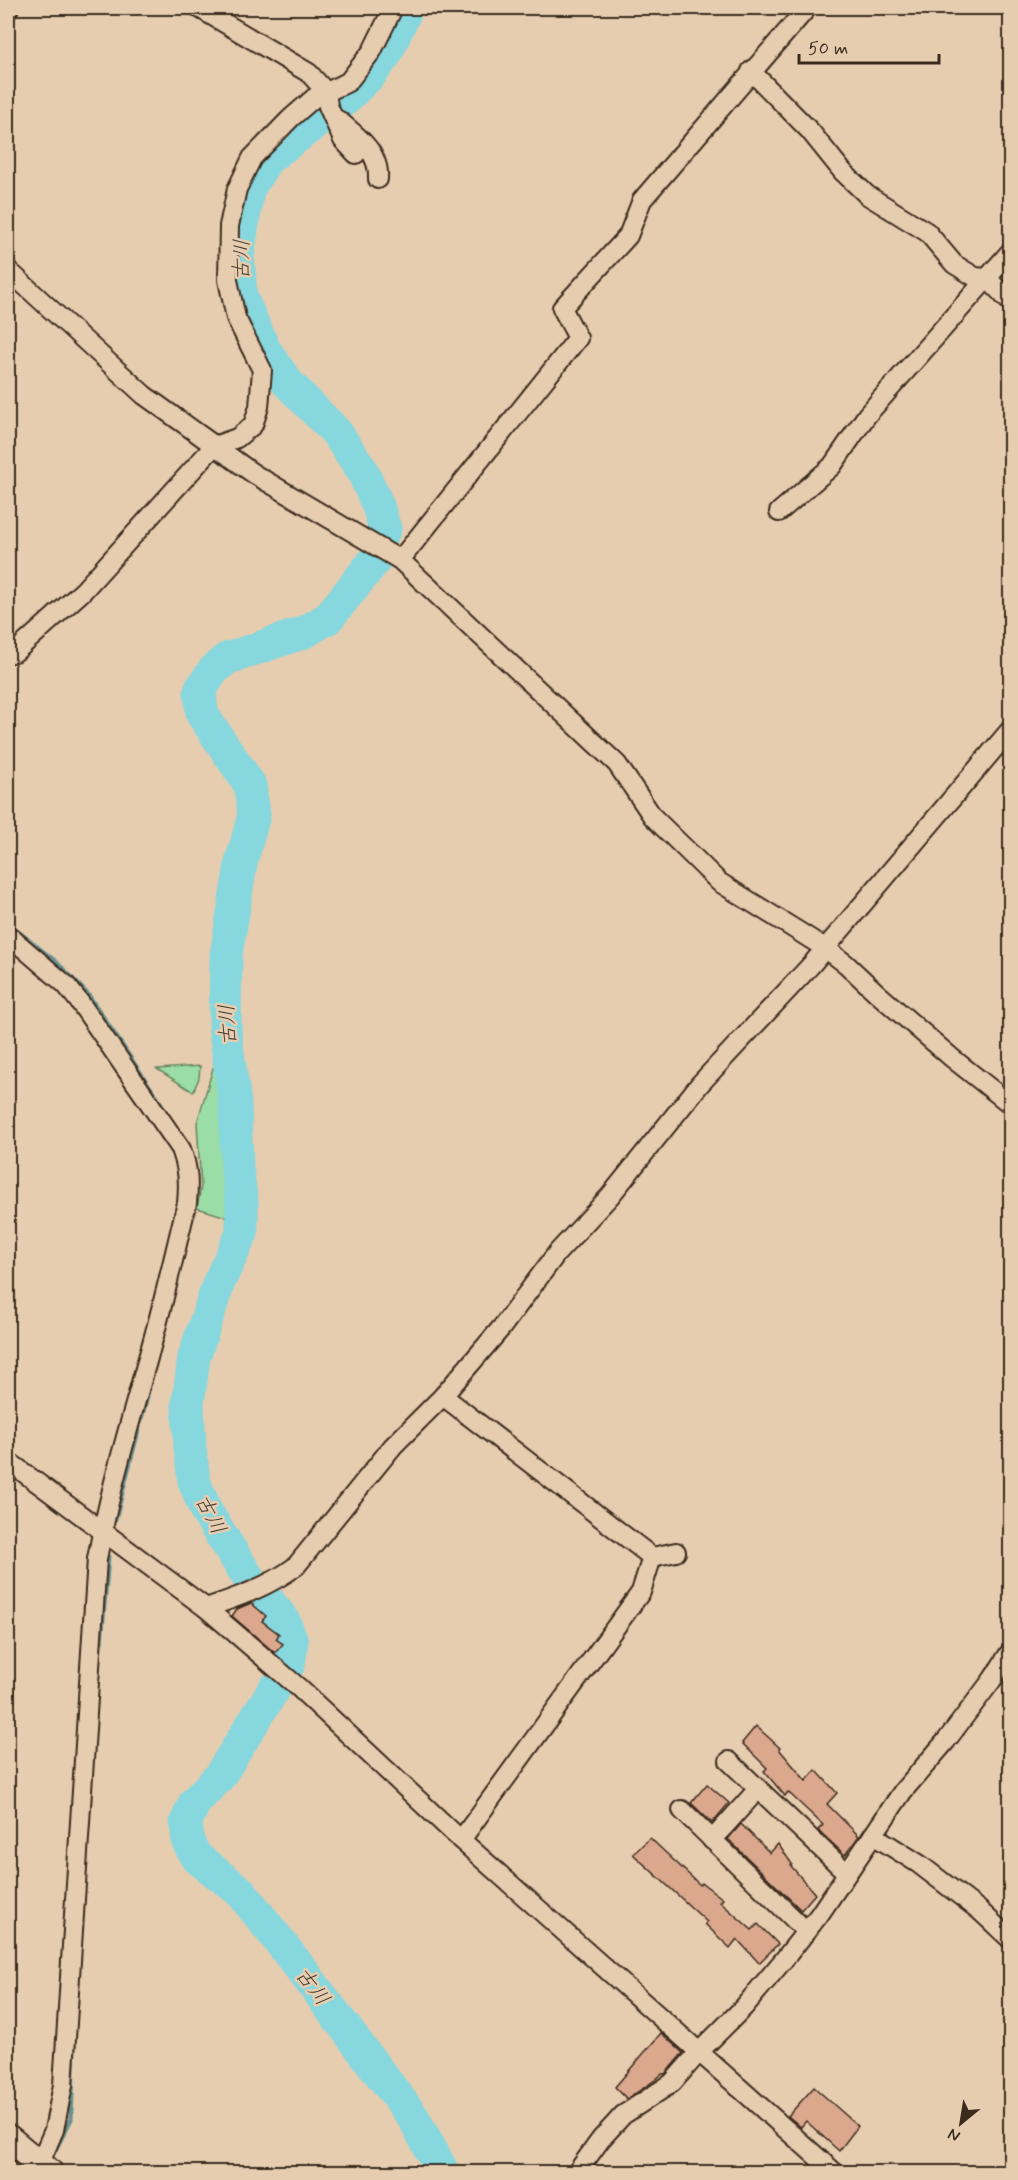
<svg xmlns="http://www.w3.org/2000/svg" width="1018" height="2180" font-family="Mynerve,'Klee One',sans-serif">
	<rect width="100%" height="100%" fill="#e7cdaf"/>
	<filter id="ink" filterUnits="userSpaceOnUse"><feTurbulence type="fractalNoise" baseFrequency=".0167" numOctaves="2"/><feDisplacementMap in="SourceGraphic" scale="12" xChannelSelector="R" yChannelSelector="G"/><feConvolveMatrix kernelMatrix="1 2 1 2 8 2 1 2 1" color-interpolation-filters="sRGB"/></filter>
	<g filter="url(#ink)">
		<!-- green -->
		<g fill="#9bdda7" stroke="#6b8462" stroke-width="1.5">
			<polygon points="200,1066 199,1078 193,1092 157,1069"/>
			<polygon points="213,1068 221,1071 236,1216 231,1227 227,1217 197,1208 201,1187 197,1123"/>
		</g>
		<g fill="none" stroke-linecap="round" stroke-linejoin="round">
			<!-- stream -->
			<g stroke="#689291" stroke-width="5">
				<polyline points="8,924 56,962 88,995 161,1104"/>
				<polyline points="115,1520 147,1396"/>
				<polyline points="101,1642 108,1557"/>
				<polyline points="55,2150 71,2119 74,2046"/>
			</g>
			<!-- river -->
			<g stroke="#86d7de" stroke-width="33">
				<polyline points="383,533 385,529 378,506 362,470 336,432 287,382 265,350 241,297 238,256 248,190 267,159 337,107 370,75 386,54 407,8"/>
				<polyline points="248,1577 207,1513 194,1481 190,1448 188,1404 194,1357 219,1282 242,1233 242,1202 237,1169 235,1103 225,1031 226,955 242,859 254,815 250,785 202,714 200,690 213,671 226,659 305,632 328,618 375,560"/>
				<polyline points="269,1602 283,1619 292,1641 289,1664"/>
				<polyline points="274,1689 219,1777 195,1802 186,1822 188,1842 196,1857 241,1892 304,1973 413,2117 443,2172"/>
			</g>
		</g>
		<!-- building -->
		<g fill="#dba88e" stroke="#3b2a1e" stroke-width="1.5">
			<polygon points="251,1603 266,1616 262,1621 279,1634 276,1639 283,1644 275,1653 232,1616 237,1609"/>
			<polygon points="756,1726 780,1748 779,1749 806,1781 816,1770 837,1793 827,1804 859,1836 845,1855 818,1830 823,1825 788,1792 785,1796 764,1771 767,1768 742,1743"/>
			<polygon points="707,1784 729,1803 712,1823 691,1803"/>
			<polygon points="741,1824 770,1853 778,1844 792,1864 791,1866 815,1894 801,1910 728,1839"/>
			<polygon points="650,1838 700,1885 702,1883 723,1899 720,1902 752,1930 758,1924 778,1944 759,1963 737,1939 730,1948 705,1924 707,1922 633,1854"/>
			<polygon points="661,2033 683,2053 665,2074 662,2074 655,2080 627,2099 615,2087"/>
			<polygon points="814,2087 858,2126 839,2151 806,2121 801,2127 788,2116"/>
		</g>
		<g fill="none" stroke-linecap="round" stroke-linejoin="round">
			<defs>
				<g id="street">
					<polyline points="199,8 309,73 326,92 328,106 343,140 356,154"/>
					<polyline points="8,10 9,8"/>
					<polyline points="751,71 810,131 843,172 867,195 927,232 954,264 975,277 987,278 1010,302"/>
					<path d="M338,120C357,136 380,152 378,179"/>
					<polyline points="8,270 144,395 254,474 400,560 617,764 653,817 719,882 825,948 846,964 878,994 952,1058 1010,1104"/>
					<polyline points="779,512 832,466 867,415 1010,252"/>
					<polyline points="400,560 578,338 562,308 628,236 642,200 807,8"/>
					<polyline points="8,654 15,652 83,591 214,446 237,438 253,425 259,407 262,370 236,318 228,280 229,226 237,189 252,158 291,118 314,98 348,82 372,51 393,8"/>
					<path d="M8,935L66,985L81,1004L181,1149C188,1167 189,1182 187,1203C176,1247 166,1292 154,1336C134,1410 111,1483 97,1559L63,2085L54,2130L36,2172"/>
					<polyline points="443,1396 652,1557 676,1552"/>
					<polyline points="8,1461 206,1608 298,1687 461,1840 834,2172"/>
					<path d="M206,1608C238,1597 268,1587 296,1566L393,1446L443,1396L502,1327L557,1253L610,1196L700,1084L812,964L1010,730"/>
					<polyline points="729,1761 847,1873"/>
					<polyline points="682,1810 806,1931"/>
					<polyline points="873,1835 919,1864 979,1910 1010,1939"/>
					<polyline points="461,1840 641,1592 652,1557"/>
					<polyline points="712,1840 758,1789"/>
					<polyline points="577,2172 601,2139 623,2115 672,2083 700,2051 744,2007 786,1957 819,1915 903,1791 946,1741 992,1680 1010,1652"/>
				</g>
				<polyline id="secondary" points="8,2138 49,2172"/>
			</defs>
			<!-- street casing -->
			<use href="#street" stroke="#3b2a1e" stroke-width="22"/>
			<!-- secondary casing -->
			<use href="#secondary" stroke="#3b2a1e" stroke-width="30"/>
			<!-- street -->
			<use href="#street" stroke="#e7cdaf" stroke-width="18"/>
			<!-- secondary -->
			<use href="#secondary" stroke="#e7cdaf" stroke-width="26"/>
		</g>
	</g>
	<g text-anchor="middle" stroke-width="5" stroke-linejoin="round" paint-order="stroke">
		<!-- water labels -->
		<g font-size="21" font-style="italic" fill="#423b31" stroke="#e7cdaf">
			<text transform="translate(241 260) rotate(-89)" y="7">古川</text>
			<text transform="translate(227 1025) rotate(-93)" y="7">古川</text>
			<text transform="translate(211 1514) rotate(63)" y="7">古川</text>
			<text transform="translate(313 1986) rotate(53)" y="7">古川</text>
		</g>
	</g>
	<!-- margin -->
	<rect width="1018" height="2180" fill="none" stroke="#e7cdaf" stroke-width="30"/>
	<rect x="15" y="15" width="988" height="2150" fill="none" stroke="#3b2a1e" stroke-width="2" filter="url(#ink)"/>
	<!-- north arrow -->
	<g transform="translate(961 2123) rotate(210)" stroke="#e7cdaf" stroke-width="4.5" paint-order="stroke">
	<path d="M0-4.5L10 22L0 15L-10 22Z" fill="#3b2a1e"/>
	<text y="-9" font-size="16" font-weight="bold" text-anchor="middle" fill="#3b2a1e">N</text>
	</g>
	<!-- scale -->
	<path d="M799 54v9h140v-9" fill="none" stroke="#3b2a1e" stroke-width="3"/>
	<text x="808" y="54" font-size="18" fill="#3b2a1e" stroke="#e7cdaf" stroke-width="4.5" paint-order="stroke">50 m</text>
</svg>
